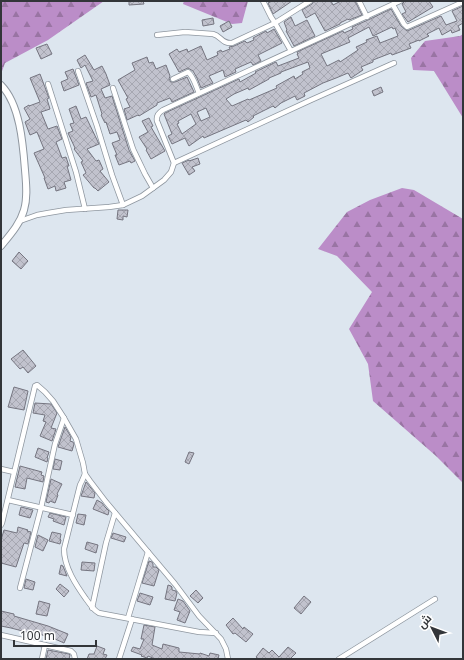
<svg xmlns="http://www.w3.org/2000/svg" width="464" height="660" font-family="'Noto Sans',Cairo,sans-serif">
	<defs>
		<pattern id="forest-firs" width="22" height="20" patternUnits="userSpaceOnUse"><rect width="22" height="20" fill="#bb8dc8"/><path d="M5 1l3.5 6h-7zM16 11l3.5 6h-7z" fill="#9974a3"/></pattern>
		<pattern id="building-cross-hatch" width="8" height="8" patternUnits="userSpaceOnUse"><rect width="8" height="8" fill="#c1c2cd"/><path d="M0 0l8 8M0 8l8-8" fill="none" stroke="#a6a7b1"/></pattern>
	</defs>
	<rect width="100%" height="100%" fill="#dde6ef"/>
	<!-- forest -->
	<g fill="url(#forest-firs)">
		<polygon points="1,1 104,1 48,40 5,63 1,74"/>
		<polygon points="184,1 248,1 242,23 232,24 183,4"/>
		<polygon points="463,34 463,118 434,71 413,70 411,58 425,41 460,36"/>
		<polygon points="402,188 414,190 463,219 463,483 436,456 373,401 368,364 349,329 372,292 337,256 318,249 347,212 370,200"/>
	</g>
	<!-- building -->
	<g fill="url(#building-cross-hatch)" stroke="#757580" fill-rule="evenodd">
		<polygon points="129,1 143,1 144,4 129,5"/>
		<polygon points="272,1 292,1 273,14 268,3"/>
		<polygon points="314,1 331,1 333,5 341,1 355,1 362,15 349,20 348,19 340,23 340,24 325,31 315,13 306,18 302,10 312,4"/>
		<polygon points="405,1 429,1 433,7 408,22 402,14 406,12 402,4"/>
		<path d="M463,6V23L458,26L460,30L452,33L451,30L442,35L439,28L427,34L429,36L419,41V40L409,44L411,48L392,55L391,53L373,60V62L361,67L363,70L351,78L348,73L336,78L323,83L304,93L305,96L297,100L295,96L281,103L275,108L273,106L253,116L254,117L248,122L246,120L204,138L203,136L189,146L185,138L172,144L168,136L172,134L164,114L165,113L239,79L240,82L256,73L255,72L276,62L278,66L299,58L297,54H298L297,52L343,31L344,33L353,29L352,27L368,20L391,9L401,26L407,31L441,16L446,25L457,21L452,11ZM369,27L373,36L392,27L393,29L395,28L398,36L380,43L377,36L366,40L367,42L356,47L358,50L340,62L339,60L327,66L321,54L350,42L348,38ZM308,62L310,68L302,72L303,74L295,79L294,76L276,86L277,88L249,100L248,99L232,106L226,99L234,94L248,88L249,90L269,79V78L281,73V72ZM206,108L210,117L201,121L197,112ZM191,114L196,124L182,134L177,124L179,123L178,121Z"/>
		<polygon points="291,17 295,26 307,20 315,36 294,46 286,31 287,30 284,22"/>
		<polygon points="213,18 214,24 203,26 202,20"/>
		<polygon points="229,21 232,27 223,32 220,26"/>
		<polygon points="274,29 282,43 258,55 261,61 253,65 251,62 235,69 236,72 225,77 223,70 209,76 213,83 201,88 197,78 193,71 188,68 179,72 169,54 177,49 179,52 187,49 188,52 201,46 207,60 218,55 217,52 221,50 222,52 230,49 229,47 234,46 245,41 247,43 254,40 253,38 266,31 267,33"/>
		<polygon points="47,44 52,54 41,59 36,48"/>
		<polygon points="85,55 94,70 102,66 106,74 110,85 101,89 105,98 112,96 129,150 135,161 131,163 130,161 119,165 115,155 117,155 112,143 120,140 117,132 110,134 106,122 105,123 101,115 102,114 96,95 91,97 86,83 93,81 85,65 81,68 77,60"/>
		<polygon points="147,57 149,63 153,62 156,69 166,65 170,76 169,79 171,82 175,82 187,77 194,92 172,102 170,98 157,103 157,105 139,116 138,115 127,120 124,109 130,107 126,99 128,98 118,80 135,70 132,63"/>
		<polygon points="73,69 79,85 64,91 61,82 68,79 65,72"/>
		<polygon points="40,74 49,98 47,99 50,109 41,112 48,129 57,126 62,139 56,142 62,158 66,157 69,166 67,166 71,180 64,182 66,188 56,191 55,186 48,189 44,178 45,178 34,153 44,149 37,132 30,135 25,122 30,119 24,108 29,105 29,106 40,102 30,78"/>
		<polygon points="381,87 383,92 374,96 372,91"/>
		<polygon points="76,106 81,119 86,117 99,144 87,149 96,161 99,160 103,169 100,171 109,182 98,191 95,188 94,188 83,175 86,173 81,162 83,161 74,149 75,148 68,133 73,131 70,124 74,123 69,109"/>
		<polygon points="149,118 153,126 151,127 165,151 151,159 146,150 147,149 139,137 148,132 142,121"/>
		<polygon points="198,158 200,164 192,167 195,171 189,175 182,163 189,160 189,161"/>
		<polygon points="118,210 128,210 127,217 123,216 123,220 117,219"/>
		<polygon points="19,252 28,261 21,269 12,261"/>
		<polygon points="23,350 36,366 28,373 23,367 20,369 11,359"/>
		<polygon points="14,387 28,391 24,410 8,407"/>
		<polygon points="35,403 51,404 57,413 51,428 56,429 52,441 40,436 46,422 43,421 45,415 33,413"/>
		<polygon points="65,427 71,437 70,441 73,442 74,444 72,451 58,447"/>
		<polygon points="38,448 49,452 47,458 48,458 47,462 35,457"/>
		<polygon points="189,452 194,453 189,464 185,462"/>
		<polygon points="55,459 62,461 60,470 53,469"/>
		<polygon points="20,466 42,472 41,475 44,476 43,482 27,478 25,489 15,487"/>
		<polygon points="51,479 62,484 57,494 58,495 55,503 50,501 49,503 46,502"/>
		<polygon points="86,482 95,493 94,498 81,496"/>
		<polygon points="97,500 102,503 105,507 109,511 108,515 93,509"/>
		<polygon points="21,507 33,510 30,518 19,515"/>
		<polygon points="50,513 66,517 64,525 53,521 54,519 48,517"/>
		<polygon points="78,514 86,515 84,525 76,523"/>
		<polygon points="18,527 28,530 27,531 31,532 28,544 24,543 16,567 1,563 1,540 4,530 17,533"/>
		<polygon points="52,532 61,534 60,539 61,540 60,544 49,541"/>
		<polygon points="113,533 126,537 124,542 111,538"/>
		<polygon points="38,535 48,540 43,551 35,547"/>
		<polygon points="87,542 98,545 96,553 85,549"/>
		<polygon points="149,561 152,562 153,564 153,567 156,567 159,570 154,586 142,583"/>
		<polygon points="82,562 95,563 94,571 81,570"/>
		<polygon points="61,565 63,566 67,576 59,574"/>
		<polygon points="26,579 35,582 33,590 24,588"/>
		<polygon points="60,584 69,591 64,597 56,589"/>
		<polygon points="168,585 171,586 172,587 172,590 176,591 177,593 175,601 165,599"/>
		<polygon points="196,590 203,598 198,603 190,596"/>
		<polygon points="140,593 153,597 150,605 137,601"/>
		<polygon points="304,596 311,602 301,614 294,608"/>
		<polygon points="178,599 183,601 190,611 185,623 177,620 180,612 174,610"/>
		<polygon points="39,601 50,604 47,616 36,614"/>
		<polygon points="1,611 14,614 14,616 48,626 68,634 64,643 55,639 55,638 46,634 45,636 34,632 34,634 11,628 1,626"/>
		<polygon points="233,618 243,629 244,627 253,634 246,642 235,633 233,634 226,625"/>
		<polygon points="144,625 155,627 152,645 162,649 163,644 179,648 179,652 200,654 200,653 209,656 210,653 219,655 218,659 155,659 148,656 147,658 141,656 142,655 131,651 133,647 140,649 144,639 141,639"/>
		<polygon points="97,646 105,649 103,654 107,655 105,659 87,659 89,654 94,654"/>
		<polygon points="288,647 296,653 290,659 258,659 256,657 263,648 269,653 272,650 279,657"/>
		<polygon points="48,650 69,654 70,655 69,659 46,659"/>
	</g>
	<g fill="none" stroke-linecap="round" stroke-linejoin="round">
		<defs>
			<g id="minor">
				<polyline points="263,1 271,17 275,23 291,51"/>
				<polyline points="359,1 367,17"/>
				<polyline points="393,5 404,24 407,27 463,2"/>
				<path d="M157,35L185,32L213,34C221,36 222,44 232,43L275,23L310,1"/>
				<path d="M394,63L311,100L174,163L157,121C156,116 158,113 163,110L400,1"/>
				<polyline points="78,71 97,126 112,175 123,205"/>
				<path d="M173,79L188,72C194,77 196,87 199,93"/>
				<polyline points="48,84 76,172 85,209"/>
				<polyline points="113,88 133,149 145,174 153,188"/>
				<polyline points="20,221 37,215 48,213 66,210 109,207 123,205 142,196 164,180 171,172 174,163"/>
				<polyline points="1,469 14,472"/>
				<path d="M85,474L82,481L80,485L64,549C64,567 76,585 86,599C90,604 93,610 99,613L199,632L216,633"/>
				<polyline points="8,500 73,515"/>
				<polyline points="1,525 2,523 35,386 37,385 45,392 53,401 64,418 76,439 83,463 85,474 90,481 106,502 175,584 199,616 221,639 226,649 228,659"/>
				<polyline points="20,588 41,508 55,444 64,418"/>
				<polyline points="92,608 106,543 115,513"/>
				<polyline points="128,618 148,552"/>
				<polyline points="1,635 71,651 74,654 75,659"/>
				<polyline points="42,659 45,645"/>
				<polyline points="119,659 132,619"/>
				<polyline points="339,659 435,599"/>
			</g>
			<path id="secondary" d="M1,85C20,104 23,144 25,170C26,183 28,197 24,210C20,224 10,235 1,246"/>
		</defs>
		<!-- minor casing -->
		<use href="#minor" stroke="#8e969f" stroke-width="6"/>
		<!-- secondary casing -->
		<use href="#secondary" stroke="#8e969f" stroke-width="8"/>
		<!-- minor -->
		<use href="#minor" stroke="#fff" stroke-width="4.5"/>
		<!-- secondary -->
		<use href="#secondary" stroke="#fff" stroke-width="6"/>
	</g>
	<!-- border -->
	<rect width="464" height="660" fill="none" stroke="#323539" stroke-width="4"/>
	<!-- north arrow -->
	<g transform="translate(432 628) rotate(312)" stroke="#ffffff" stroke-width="3" paint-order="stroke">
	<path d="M0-3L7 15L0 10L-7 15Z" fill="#323539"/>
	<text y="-6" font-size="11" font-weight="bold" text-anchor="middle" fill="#323539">ش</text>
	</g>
	<!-- scale -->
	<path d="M14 640v6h82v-6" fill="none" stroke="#323539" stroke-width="2"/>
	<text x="20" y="640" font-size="12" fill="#323539" stroke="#ffffff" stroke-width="3" paint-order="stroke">100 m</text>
</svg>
